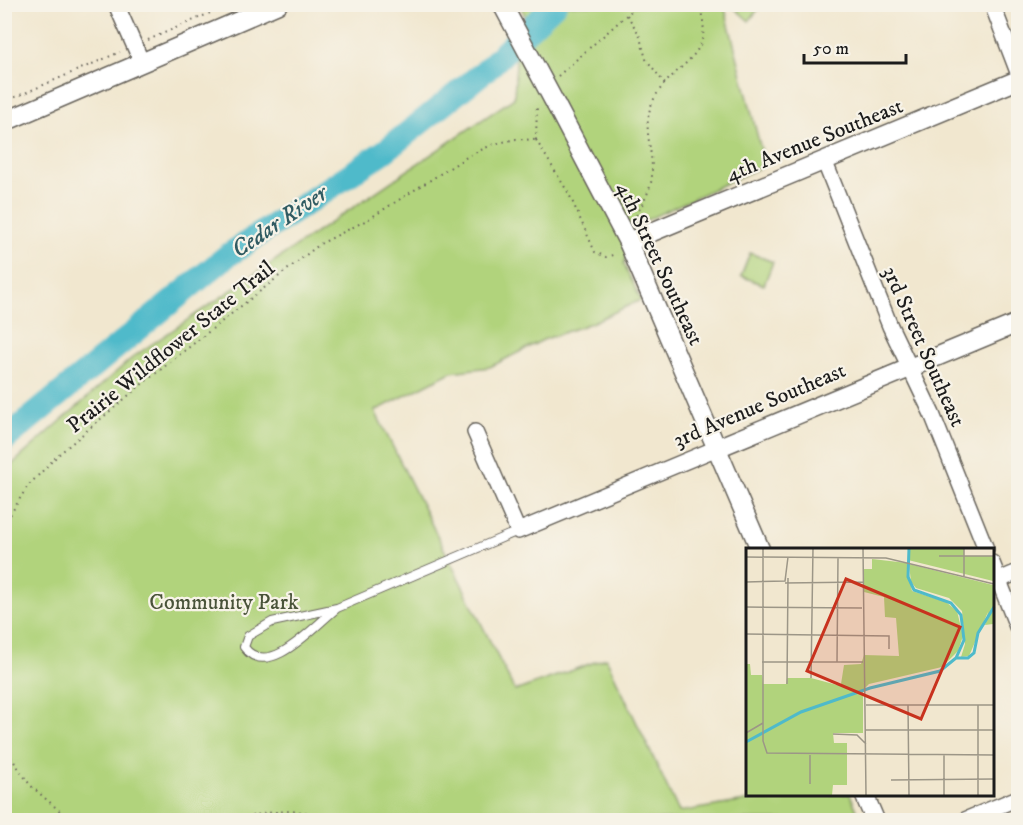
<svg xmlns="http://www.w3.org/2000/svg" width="1023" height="825" font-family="'IM FELL DW Pica',serif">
	<rect width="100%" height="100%" fill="#f7f3e8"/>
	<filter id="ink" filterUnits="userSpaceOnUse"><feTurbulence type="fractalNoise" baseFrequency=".0167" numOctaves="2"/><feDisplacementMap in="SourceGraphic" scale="12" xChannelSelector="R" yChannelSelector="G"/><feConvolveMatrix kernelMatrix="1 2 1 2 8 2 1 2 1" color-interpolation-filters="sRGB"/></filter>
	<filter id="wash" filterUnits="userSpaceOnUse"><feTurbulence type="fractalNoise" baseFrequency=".008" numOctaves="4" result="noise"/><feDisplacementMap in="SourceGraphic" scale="24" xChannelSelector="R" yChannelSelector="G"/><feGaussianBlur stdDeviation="1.35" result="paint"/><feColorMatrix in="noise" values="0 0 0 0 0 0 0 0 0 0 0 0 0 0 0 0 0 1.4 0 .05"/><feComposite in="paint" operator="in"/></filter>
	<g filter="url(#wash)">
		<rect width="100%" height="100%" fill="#f1e7cf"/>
		<!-- green -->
		<g fill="#b1d37c" stroke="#66784c" stroke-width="1.5">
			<polygon points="730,4 762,4 762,5 749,21"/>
			<polygon points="520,5 724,5 765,165 638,224 624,264 641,300 591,323 543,340 490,367 451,372 375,411 515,691 606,658 679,812 789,794 850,794 861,820 5,820 4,475 8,468 133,357 514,98 517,44 533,33"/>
			<polygon points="750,253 773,262 764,285 741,276"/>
		</g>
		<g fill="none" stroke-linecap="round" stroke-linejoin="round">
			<!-- river -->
			<polyline stroke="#4fbaca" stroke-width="24" points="4,440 227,256 385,151 486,70 555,4"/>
		</g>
	</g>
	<g filter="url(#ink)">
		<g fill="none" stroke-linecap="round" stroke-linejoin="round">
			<defs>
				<path id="service" d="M337,608C315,625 268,681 244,647L248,636L272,622L337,608L518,531"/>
				<g id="minor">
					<polyline points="116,4 142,63"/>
					<polyline points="992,4 1018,72"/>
					<polyline points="824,160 890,326 932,414 986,549"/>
					<polyline points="475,432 518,531 717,448"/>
					<polyline points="992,563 1018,629"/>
					<polyline points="992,583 1018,572"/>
					<polyline points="965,820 1018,798"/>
				</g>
				<g id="tertiary">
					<polyline points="556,105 628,242 760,549"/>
					<polyline points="4,122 278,4"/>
					<polyline points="628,242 1018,80"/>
					<polyline points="717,448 1018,323"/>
					<polyline points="864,794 875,820"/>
				</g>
			</defs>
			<!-- service casing -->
			<use href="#service" stroke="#67635b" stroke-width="10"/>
			<!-- minor casing -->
			<use href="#minor" stroke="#67635b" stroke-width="18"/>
			<!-- tertiary casing -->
			<use href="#tertiary" stroke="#67635b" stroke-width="21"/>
			<!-- path -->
			<g stroke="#67635b" stroke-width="2" stroke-dasharray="1.5 4.5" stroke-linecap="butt">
				<polyline points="627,15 639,34 646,59 665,84"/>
				<polyline points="148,40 231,4"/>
				<polyline points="558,76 639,4"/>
				<polyline points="4,102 120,52"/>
				<polyline points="536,140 569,194 595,252 606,257 616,254"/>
				<polyline points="536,140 537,104"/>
				<path d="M634,221C640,206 652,191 652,174C653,147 641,127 653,101C671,63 720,58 698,4"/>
				<polyline points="4,525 27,487 58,455 141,385 320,244 367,220 470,155 494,144 516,139 536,140"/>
				<polyline points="4,747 30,785 70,820"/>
				<path d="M234,820C271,811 298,806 335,820"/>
			</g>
			<!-- service -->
			<use href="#service" stroke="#fff" stroke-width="8"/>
			<!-- minor -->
			<use href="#minor" stroke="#fff" stroke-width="15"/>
			<!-- tertiary -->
			<use href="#tertiary" stroke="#fff" stroke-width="18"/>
			<defs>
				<polyline id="tertiary-bridge" points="502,4 556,105"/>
			</defs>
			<!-- tertiary-bridge casing -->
			<use href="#tertiary-bridge" stroke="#67635b" stroke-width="21" stroke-linecap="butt"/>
			<!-- tertiary-bridge -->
			<use href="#tertiary-bridge" stroke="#fff" stroke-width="18"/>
		</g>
	</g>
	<g text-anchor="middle" stroke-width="4.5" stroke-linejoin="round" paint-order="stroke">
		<!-- street labels -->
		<g font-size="22" fill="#1c1c1c" stroke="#f7f3e8">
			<text transform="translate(814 139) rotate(-22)" y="8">4th Avenue Southeast</text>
			<text transform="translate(661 263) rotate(65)" y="8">4th Street Southeast</text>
			<text transform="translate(170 346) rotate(-39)" y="8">Prairie Wildflower State Trail</text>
			<text transform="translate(925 346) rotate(66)" y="8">3rd Street Southeast</text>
			<text transform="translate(759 404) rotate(-23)" y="8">3rd Avenue Southeast</text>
		</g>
		<!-- park labels -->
		<g font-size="22" fill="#495339" stroke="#f7f3e8">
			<text x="224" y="609">Community Park</text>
		</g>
		<!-- water labels -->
		<g font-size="24" font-style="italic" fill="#305b62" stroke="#f7f3e8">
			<text transform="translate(279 221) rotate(-34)" y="8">Cedar River</text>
		</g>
	</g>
	<!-- overview -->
	<g transform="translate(746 548)">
		<rect width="248" height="248" fill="#f1e7cf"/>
		<path d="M163,0H218V8H247V33L162,12ZM126,11L161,15L166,43L200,54L211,63L217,88L212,103L196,119L123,136L117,142V185H87L88,195H101V237H87L86,247H0V116H4L5,127H16L17,136H40L41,130H65L91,137L95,136L98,117L115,116L118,107L153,108L150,70L139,69L138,49L118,44V21H126ZM163,16L247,37V76L239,77L242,64L223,108L215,109L219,96L216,63L203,50L170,40L165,34Z" fill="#b1d37c"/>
		<path fill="none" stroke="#4fbaca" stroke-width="3" d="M210,110H222L228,105L232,85L248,59M0,194L55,164L124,140L194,123L210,110L218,92L215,67L205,55L168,42L162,29L163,0"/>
		<path fill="none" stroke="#9c9687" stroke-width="1.5" d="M17,0V193L21,205L248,207M117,0L120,247M193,8H248M0,9L140,10L248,36M218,28V0M0,34L39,33L42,9M39,35L117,34M0,59L116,60M0,86L143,88V101M16,114H117M91,114L92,10M65,130L67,0M41,136L42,30M120,157H248M162,157L163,247M232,157V247M119,182H248M0,185L17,175M87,186L111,187L120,196M64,207V236M198,207V247M145,232L248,231"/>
		<path fill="#c8321e" fill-opacity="0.15" stroke="#c8321e" stroke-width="3" d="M100,31L214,79L175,171L61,123Z"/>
		<rect width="248" height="248" fill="none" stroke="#1c1c1c" stroke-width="3"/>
	</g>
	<!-- margin -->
	<rect width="1023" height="825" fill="none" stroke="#f7f3e8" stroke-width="24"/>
	<!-- scale -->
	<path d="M804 54v9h102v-9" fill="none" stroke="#1c1c1c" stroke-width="3"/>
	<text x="813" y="54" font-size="18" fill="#1c1c1c" stroke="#f7f3e8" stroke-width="4.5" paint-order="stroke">50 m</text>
</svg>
